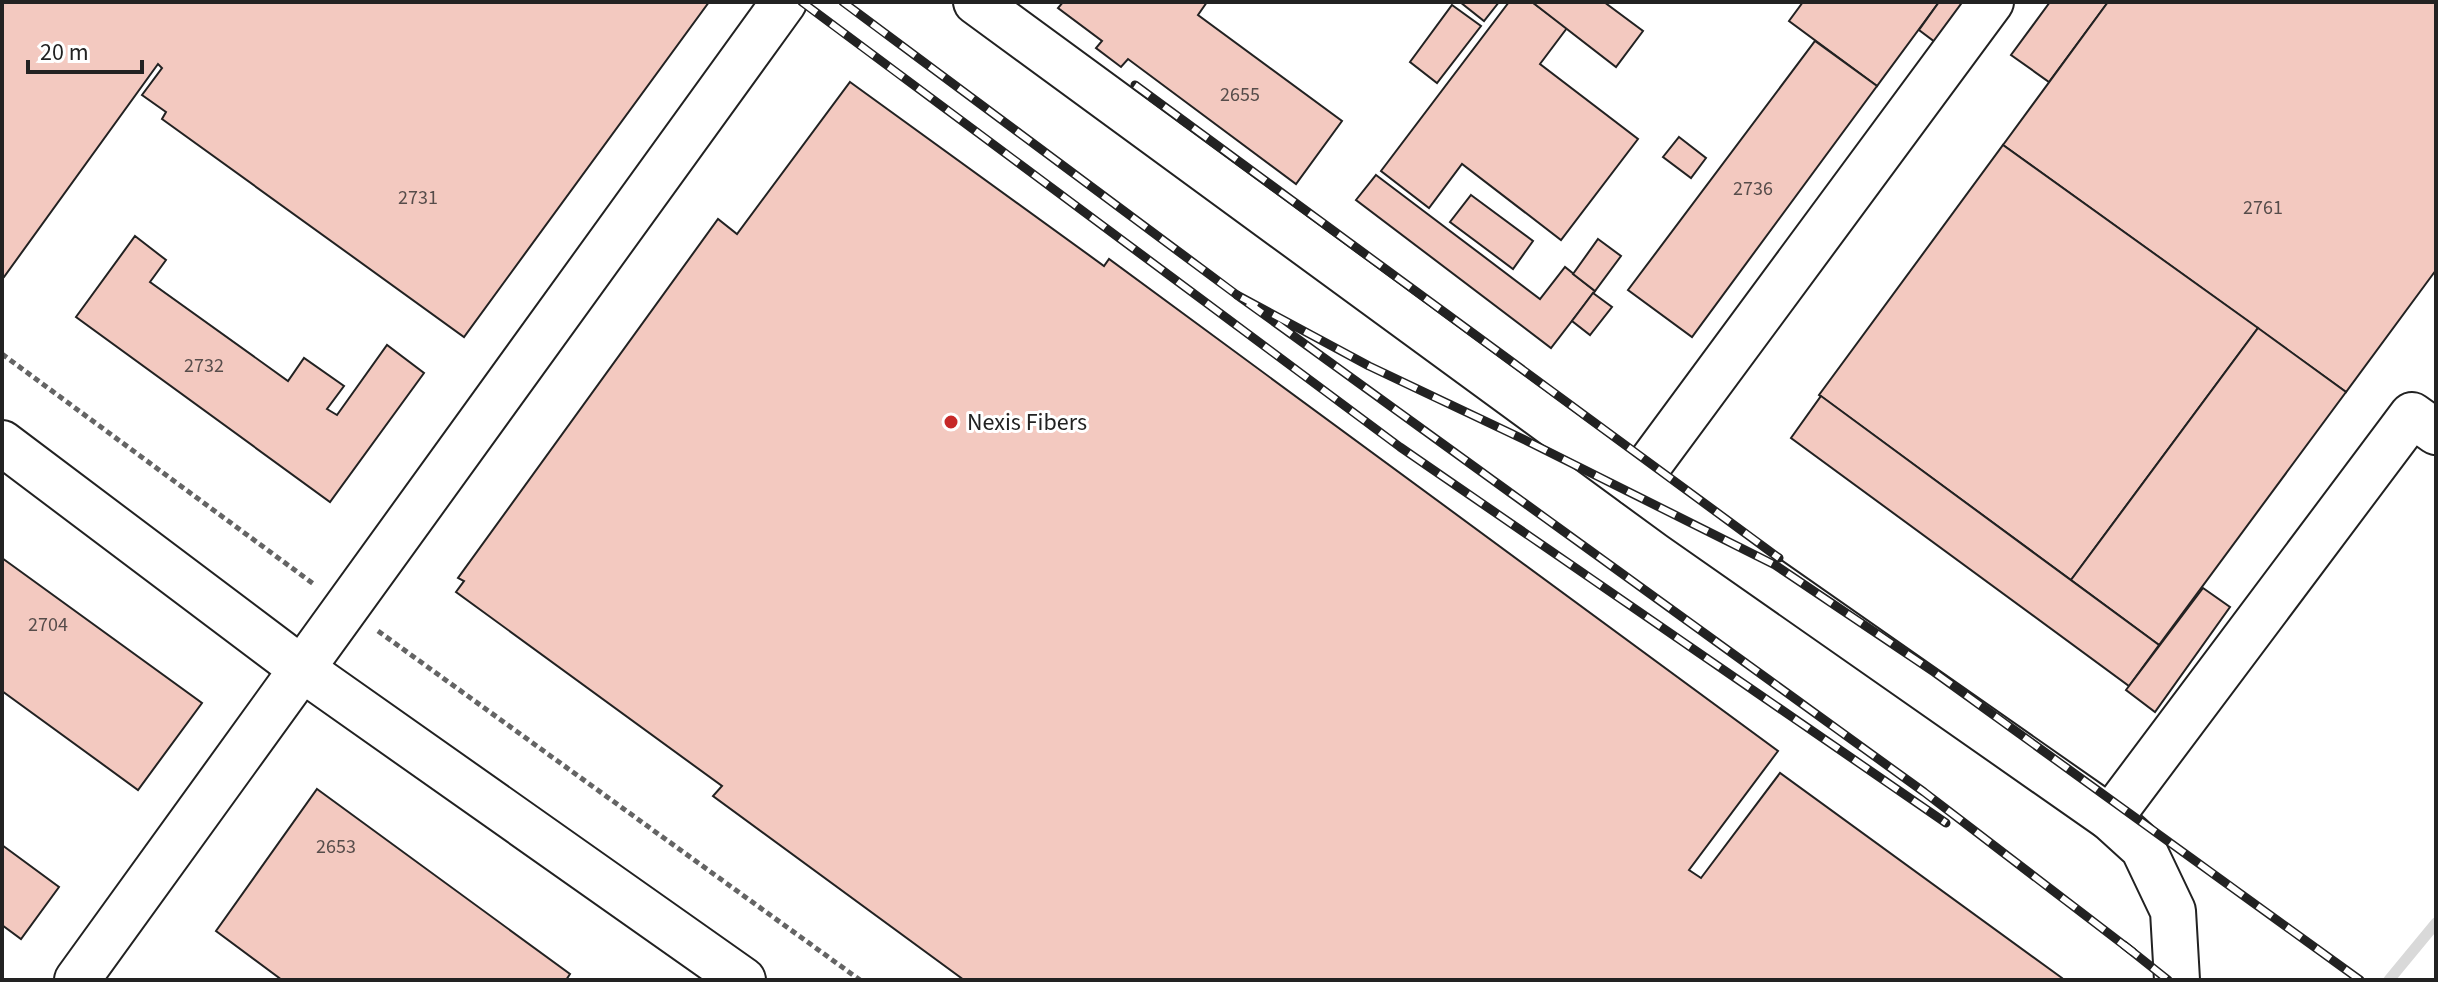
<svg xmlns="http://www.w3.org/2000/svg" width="2438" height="982" font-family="'Source Sans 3',sans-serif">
	<rect width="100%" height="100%" fill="#fff"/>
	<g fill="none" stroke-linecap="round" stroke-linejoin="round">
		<!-- stream -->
		<polyline stroke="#d9d9d9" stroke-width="11" points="2389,980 2436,923"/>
	</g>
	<!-- building -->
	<g fill="#f3c9c0" stroke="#222" stroke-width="2">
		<polygon points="2,2 709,2 464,337 162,119 166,112 142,95 162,68 158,64 4,277 2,276"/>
		<polygon points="1063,2 1207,2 1198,15 1342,121 1296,184 1128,59 1121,67 1096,48 1102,41 1058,8"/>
		<polygon points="1460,2 1499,2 1484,21"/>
		<polygon points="1509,2 1532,2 1567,28 1540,64 1638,139 1561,240 1462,164 1429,208 1381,171"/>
		<polygon points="1532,2 1604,2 1643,31 1616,67"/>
		<polygon points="1803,2 1939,2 1877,86 1789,21"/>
		<polygon points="1939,2 1964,2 1935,42 1919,30"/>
		<polygon points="2050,2 2108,2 2049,82 2011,55"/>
		<polygon points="2108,2 2436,2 2436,270 2346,392 2003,145"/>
		<polygon points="1452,5 1481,26 1437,83 1410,62"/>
		<polygon points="1815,41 1877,86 1692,337 1628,290"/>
		<polygon points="850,82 1104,266 1109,259 1778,751 1689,870 1701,878 1780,773 2062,978 2061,980 964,980 713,796 722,786 456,592 464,581 458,578 718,219 737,234"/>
		<polygon points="1679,137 1706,158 1691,178 1663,157"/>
		<polygon points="2003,145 2258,328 2071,580 1819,395"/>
		<polygon points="1376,175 1540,299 1565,267 1595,291 1551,348 1356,200"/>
		<polygon points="1471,195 1533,241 1513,269 1450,222"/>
		<polygon points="135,236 166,260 150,282 288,381 304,358 344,386 327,409 337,415 387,345 424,373 330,502 76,317"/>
		<polygon points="1598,239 1621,256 1595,291 1573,274"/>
		<polygon points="1593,293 1612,307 1590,335 1572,321"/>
		<polygon points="2258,328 2346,392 2159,645 2071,580"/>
		<polygon points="1821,396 2159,645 2129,686 1791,438"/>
		<polygon points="2,558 202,703 138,790 2,691"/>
		<polygon points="2203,588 2230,607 2155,712 2126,690"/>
		<polygon points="317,789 570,974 566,980 282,980 216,931"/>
		<polygon points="2,845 59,887 21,939 2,925"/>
	</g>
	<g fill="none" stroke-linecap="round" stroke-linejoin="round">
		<defs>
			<g id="minor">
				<polyline points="976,2 1681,518 2110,818 2143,848 2173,911 2177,980"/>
				<polyline points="2,443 302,669 743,980"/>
				<polyline points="1635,484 1991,2"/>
				<polyline points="2110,818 2412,415 2436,432"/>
				<polyline points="77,980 784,2"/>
			</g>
		</defs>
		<!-- minor casing -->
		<use href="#minor" stroke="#222" stroke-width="48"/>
		<!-- path -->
		<g stroke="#646464" stroke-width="5" stroke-dasharray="6 4" stroke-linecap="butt">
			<polyline points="2,354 315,585"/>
			<polyline points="378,631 860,980"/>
		</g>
		<!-- minor -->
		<use href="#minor" stroke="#fff" stroke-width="44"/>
		<defs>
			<g id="rail">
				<polyline points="802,2 1400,447 1946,823"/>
				<polyline points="843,2 1237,295"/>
				<polyline points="1135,85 1779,558"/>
				<polyline points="2124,945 2168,980"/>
				<polyline points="2133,952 1924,792 1237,295 1369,366 1525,440 1775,565 1934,672 2360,980"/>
			</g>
		</defs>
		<!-- rail casing -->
		<use href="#rail" stroke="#222" stroke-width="9"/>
		<!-- rail -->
		<use href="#rail" stroke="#fff" stroke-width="6" stroke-dasharray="18" stroke-linecap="butt"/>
	</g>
	<!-- markers -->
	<circle fill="#c62828" stroke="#fff" stroke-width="3" cx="951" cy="422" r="8"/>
	<g text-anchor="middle" stroke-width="6" stroke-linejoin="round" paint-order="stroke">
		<!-- number labels -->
		<g font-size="20" fill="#564c4a">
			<text x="1240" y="101">2655</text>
			<text x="1753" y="195">2736</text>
			<text x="418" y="204">2731</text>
			<text x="2263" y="214">2761</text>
			<text x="204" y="372">2732</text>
			<text x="48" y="631">2704</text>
			<text x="336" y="853">2653</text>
		</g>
		<!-- poi labels -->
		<g font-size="24" fill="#222" stroke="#fff" text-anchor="start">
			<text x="967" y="430">Nexis Fibers</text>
		</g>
	</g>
	<!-- border -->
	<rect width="2438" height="982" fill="none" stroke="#222222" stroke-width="8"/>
	<!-- scale -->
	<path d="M28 60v12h114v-12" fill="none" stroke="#222222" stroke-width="4"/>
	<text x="40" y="60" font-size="24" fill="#222222" stroke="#ffffff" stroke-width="6" paint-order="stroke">20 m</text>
</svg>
